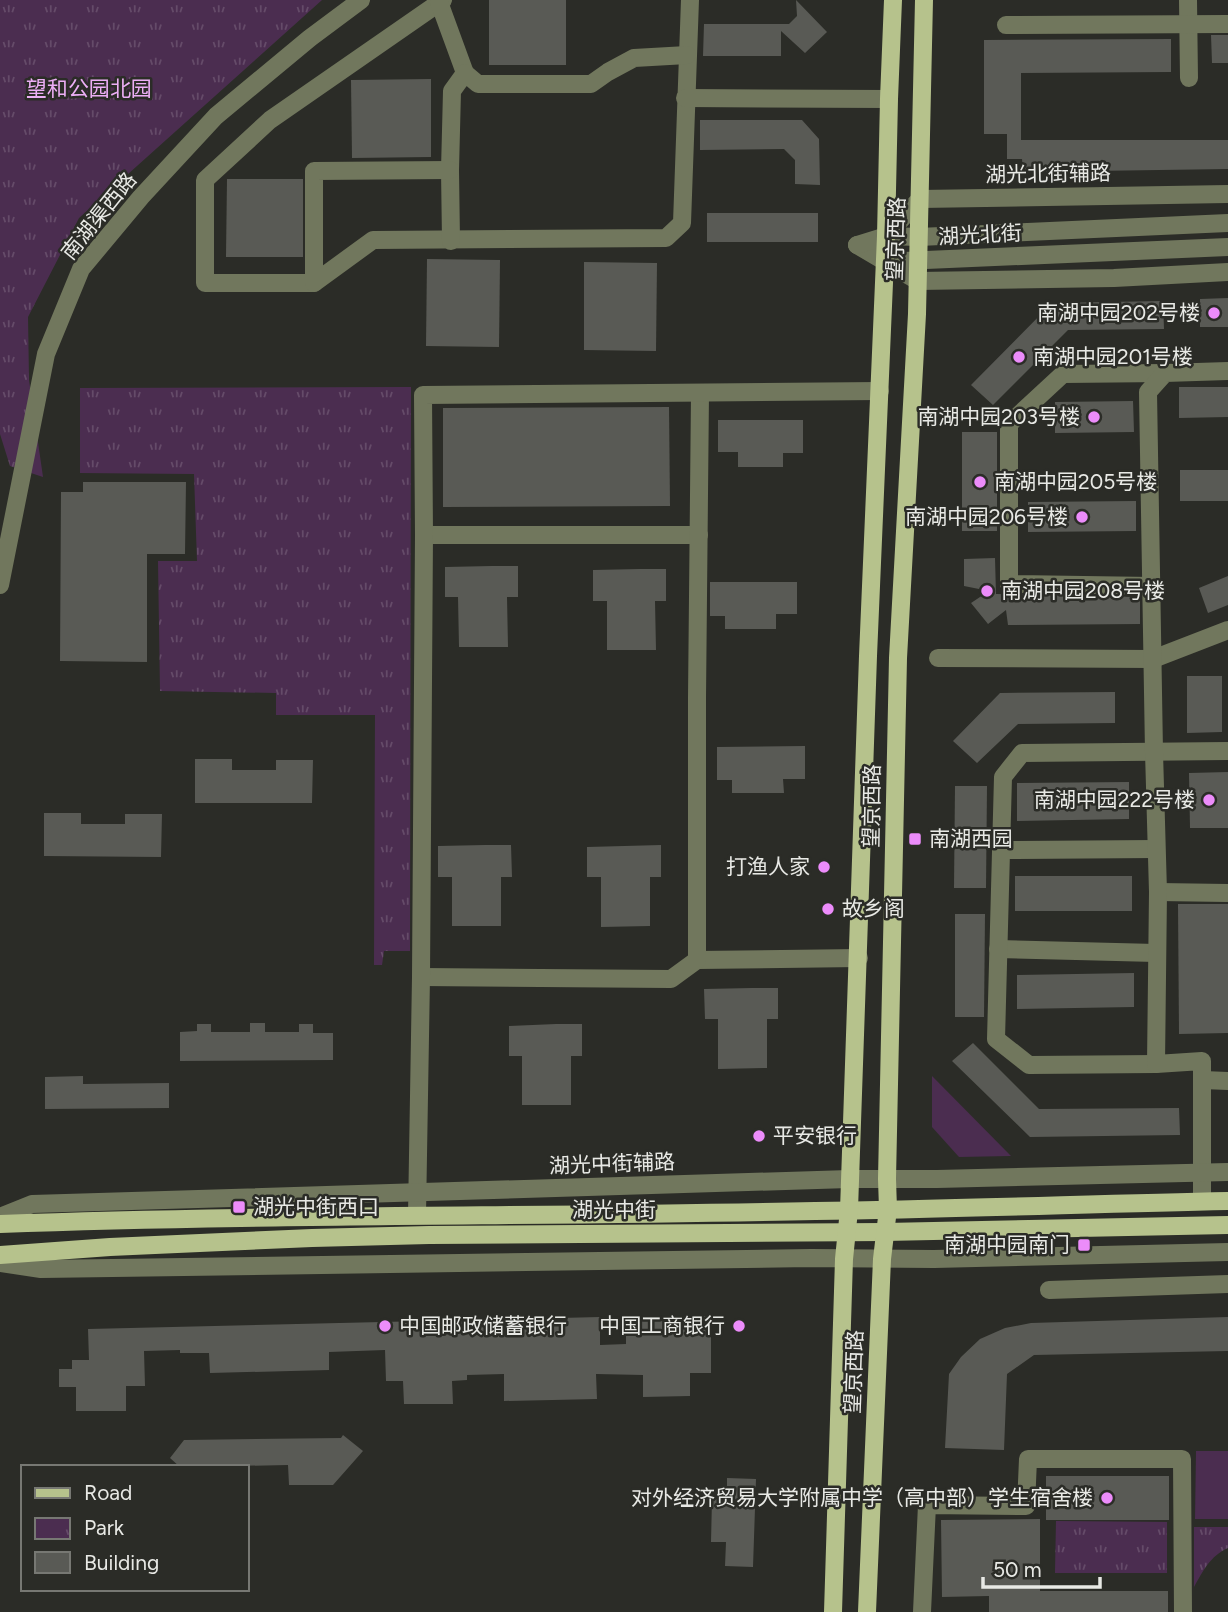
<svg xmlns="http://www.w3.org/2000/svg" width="1228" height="1612" font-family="Figtree,'Noto Sans SC',sans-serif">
	<defs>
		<pattern id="park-tufts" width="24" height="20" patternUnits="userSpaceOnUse" patternTransform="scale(1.75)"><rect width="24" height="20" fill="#4b2d50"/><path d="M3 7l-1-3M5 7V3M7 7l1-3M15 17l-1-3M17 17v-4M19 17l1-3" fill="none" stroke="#654b69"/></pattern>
	</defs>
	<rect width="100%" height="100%" fill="#2b2c27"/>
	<!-- grass -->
	<g fill="#4b2d50">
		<polygon points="932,1076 1011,1156 959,1157 932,1127"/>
		<polygon points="1196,1451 1228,1451 1228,1519 1195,1519"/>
	</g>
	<!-- park -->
	<g fill="url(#park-tufts)">
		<polygon points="0,0 322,0 79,218 28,317 29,380 43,477 10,466 0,434"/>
		<polygon points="411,387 410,951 384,951 382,965 374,965 375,715 276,715 276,693 160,691 158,561 197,561 194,474 80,473 80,388"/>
		<polygon points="1056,1521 1167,1522 1167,1573 1055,1573"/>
		<path d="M1228,1527V1548C1210,1556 1203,1571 1194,1587V1527Z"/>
	</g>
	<!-- building -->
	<g fill="#595a55">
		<rect x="489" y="0" width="77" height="65"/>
		<polygon points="796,0 827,32 805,53 781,31 781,56 703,56 704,24 789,24 797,16"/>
		<polygon points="1211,35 1228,35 1228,63 1212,63"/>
		<polygon points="1171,39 1171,72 1021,73 1021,140 1228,140 1228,169 1023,172 1022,159 1007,159 1007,134 984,134 984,40"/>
		<polygon points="431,79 431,157 352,158 351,80"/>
		<polygon points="700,120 802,120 819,139 820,185 795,184 795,160 784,149 700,150"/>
		<polygon points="227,179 303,179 303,257 226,257"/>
		<rect x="707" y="213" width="111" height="29"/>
		<polygon points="427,259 500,260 499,347 426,346"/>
		<polygon points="584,262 657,263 656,351 584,350"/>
		<polygon points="1228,298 1228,327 1200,327 1200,299"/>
		<polygon points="1163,301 1164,329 1068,330 993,405 971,385 1052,303"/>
		<polygon points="1179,387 1228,387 1228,417 1179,418"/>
		<polygon points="1133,401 1134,432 1055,433 1055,402"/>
		<polygon points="669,407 670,506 443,507 443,408"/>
		<polygon points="718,420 803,420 803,453 783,453 783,467 738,467 738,452 718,452"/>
		<rect x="962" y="432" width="35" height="99"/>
		<rect x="1180" y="470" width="48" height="31"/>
		<polygon points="83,482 186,482 185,554 147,554 147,662 60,661 61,492 83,492"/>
		<polygon points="1136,501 1136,531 1028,532 1028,502"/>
		<polygon points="995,558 996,594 1140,597 1140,624 1008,625 1006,610 988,624 971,603 989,591 964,586 964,559"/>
		<polygon points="492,566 518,566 518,597 507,597 508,647 459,647 458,597 445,597 445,567"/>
		<polygon points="640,569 666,569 666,601 655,601 656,650 607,650 607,601 593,601 593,570"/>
		<polygon points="1228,576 1228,605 1208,613 1199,588"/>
		<polygon points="710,582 797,582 797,614 776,614 776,629 725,629 725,616 710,616"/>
		<polygon points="1187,676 1222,676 1222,732 1187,733"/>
		<polygon points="1115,692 1115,723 1018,724 977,763 953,741 1000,693"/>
		<polygon points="805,746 805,779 783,779 784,793 732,793 732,780 717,780 717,747"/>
		<polygon points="195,759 232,759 232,770 276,770 276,760 313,760 312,803 195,803"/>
		<polygon points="1228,772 1228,828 1190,828 1189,773"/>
		<polygon points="1129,782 1129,819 1017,821 1017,783"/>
		<polygon points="955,786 987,786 986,888 954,888"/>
		<polygon points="44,813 81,813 81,824 125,824 125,814 162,814 161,857 44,856"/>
		<polygon points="485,845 511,845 512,877 501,877 501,926 452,926 452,877 438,877 438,846"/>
		<polygon points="661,845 661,877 650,877 650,926 601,927 601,877 587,877 587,847"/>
		<rect x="1015" y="876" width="117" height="35"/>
		<polygon points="1178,904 1228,904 1228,1033 1179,1034"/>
		<polygon points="955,914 985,914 984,1017 955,1017"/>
		<polygon points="1134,973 1134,1007 1017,1009 1017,975"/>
		<polygon points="752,988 778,988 778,1019 767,1019 767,1068 718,1069 718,1019 705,1019 704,989"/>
		<polygon points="250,1023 265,1023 265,1032 299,1032 299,1024 313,1024 313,1033 333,1033 333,1060 180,1061 180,1032 197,1031 197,1024 211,1024 211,1032 250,1032"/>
		<polygon points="556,1024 582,1024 582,1056 571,1056 571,1105 522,1105 522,1056 509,1056 509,1026"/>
		<polygon points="973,1043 1039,1109 1179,1108 1180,1135 1030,1137 952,1061"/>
		<polygon points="83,1076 83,1084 169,1083 169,1108 45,1109 45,1077"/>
		<polygon points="711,1316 711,1373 690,1373 690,1396 643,1397 643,1375 596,1374 597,1399 504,1401 504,1374 467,1375 467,1380 452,1381 453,1404 404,1404 403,1381 386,1381 385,1350 329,1352 329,1370 210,1373 209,1353 180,1353 180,1350 144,1351 145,1386 126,1386 126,1411 76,1411 76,1387 59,1387 59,1369 72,1369 72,1360 89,1360 88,1329 600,1317 600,1345 626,1344 626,1318"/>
		<polygon points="1228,1317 1228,1351 1034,1355 1007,1374 1004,1450 945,1448 949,1374 961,1357 980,1339 1005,1328 1031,1323"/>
		<polygon points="343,1435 363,1451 333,1485 289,1485 288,1465 180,1467 170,1458 184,1440 341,1438"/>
		<rect x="1046" y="1476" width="123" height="44"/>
		<polygon points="727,1478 756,1479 753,1567 725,1566 726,1542 711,1542 712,1499 727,1500"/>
		<polygon points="1040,1519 1040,1591 1168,1591 1168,1612 989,1612 989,1596 942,1597 941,1520"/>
	</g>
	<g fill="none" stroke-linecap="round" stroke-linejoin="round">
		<!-- minor -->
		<g stroke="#71775d" stroke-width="18">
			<polyline points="443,0 270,120 205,180 205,283 314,283 373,240 666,238 682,223 690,0"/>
			<polyline points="1188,0 1189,78"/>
			<polyline points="439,2 465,73"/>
			<polyline points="1006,25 1228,24"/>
			<polyline points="685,98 889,99"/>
			<polyline points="886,236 920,199 1228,194"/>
			<polyline points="451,241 450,170 452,91 465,73 478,84 591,84 608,72 634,58 687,55"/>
			<polyline points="857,245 918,281 1114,278 1228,272"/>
			<polyline points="857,245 886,236 919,237 1228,223"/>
			<polyline points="903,261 1228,247"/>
			<polyline points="314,283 314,171 450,170"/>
			<polyline points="424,535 699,535"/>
			<polyline points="0,585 46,354 81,269 141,197 216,116 310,38 361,0"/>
			<polyline points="1152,586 1009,584 1009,424 1063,374 1165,373"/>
			<polyline points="938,658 1153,659 1228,630"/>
			<polyline points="1001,850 1156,849"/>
			<polyline points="1158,892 1228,893"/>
			<polyline points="998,949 1156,953"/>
			<polyline points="697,960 859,958"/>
			<polyline points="421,977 671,979 697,960 697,698 700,393"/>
			<polyline points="1156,1064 1029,1065 996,1039 1003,777 1022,753 1228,751"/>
			<polyline points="1203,1080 1228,1081"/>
			<polyline points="1202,1201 1202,1061 1156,1064 1158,892 1154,752 1148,392 1165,373 1228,371"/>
			<polyline points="417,1215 421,977 424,535 423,395 880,391"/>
			<polyline points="0,1217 32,1204 849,1179 937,1179 1228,1172"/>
			<polyline points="0,1263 41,1269 811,1258 934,1259 1228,1252"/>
			<polyline points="1049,1290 1228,1284"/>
			<polyline points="922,1612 927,1505 1026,1506 1028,1459 1182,1459 1183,1612"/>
		</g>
		<!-- major -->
		<g stroke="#b6c28c" stroke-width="18">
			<path d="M0,1224C271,1214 543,1217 815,1211C952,1209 1090,1204 1228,1201"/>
			<polyline points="0,1255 110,1247 312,1238 429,1235 885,1232 1228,1225"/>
			<polyline points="833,1612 844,1259 849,1210 868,656 886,236 889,99 893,0"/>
			<polyline points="867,1612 882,1259 888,1209 887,1179 898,658 917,314 924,0"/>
		</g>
	</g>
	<!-- markers -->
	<g fill="#ec8cfa" stroke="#2b2c27" stroke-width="2.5">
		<circle cx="1214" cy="313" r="7"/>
		<circle cx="1019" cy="357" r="7"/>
		<circle cx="1094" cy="417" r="7"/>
		<circle cx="980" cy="482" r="7"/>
		<circle cx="1082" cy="517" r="7"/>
		<circle cx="987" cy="591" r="7"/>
		<circle cx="1209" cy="800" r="7"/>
		<rect x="908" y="832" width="14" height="14" rx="3.5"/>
		<circle cx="824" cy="867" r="7"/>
		<circle cx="828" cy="909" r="7"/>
		<circle cx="759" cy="1136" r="7"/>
		<rect x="232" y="1200" width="14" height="14" rx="3.5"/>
		<rect x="1077" y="1238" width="14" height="14" rx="3.5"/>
		<circle cx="385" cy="1326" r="7"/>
		<circle cx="739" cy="1326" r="7"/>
		<circle cx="1107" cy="1498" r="7"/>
	</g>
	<g text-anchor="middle" stroke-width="5" stroke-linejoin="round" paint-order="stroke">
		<!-- park labels -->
		<g font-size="21" fill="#ecaef5" stroke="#2b2c27">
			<text x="89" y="96">望和公园北园</text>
		</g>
		<!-- street labels -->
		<g font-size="21" fill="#e8e9e5" stroke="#2b2c27">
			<text transform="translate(1048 174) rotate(-1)" y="7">湖光北街辅路</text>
			<text transform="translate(99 216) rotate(-51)" y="7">南湖渠西路</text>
			<text transform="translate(980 235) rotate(-3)" y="7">湖光北街</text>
			<text transform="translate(896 239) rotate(-88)" y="7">望京西路</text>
			<text transform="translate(872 806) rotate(-89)" y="7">望京西路</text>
			<text transform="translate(612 1164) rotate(-2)" y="7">湖光中街辅路</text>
			<text x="614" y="1217">湖光中街</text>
			<text transform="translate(854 1372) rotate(-88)" y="7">望京西路</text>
		</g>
		<!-- poi labels -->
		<g font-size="21" fill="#e8e9e5" stroke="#2b2c27" text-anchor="end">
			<text x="1200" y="320">南湖中园202号楼</text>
			<text x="1033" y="364" text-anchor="start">南湖中园201号楼</text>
			<text x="1080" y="424">南湖中园203号楼</text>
			<text x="994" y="489" text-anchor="start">南湖中园205号楼</text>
			<text x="1068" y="524">南湖中园206号楼</text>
			<text x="1001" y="598" text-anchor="start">南湖中园208号楼</text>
			<text x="1195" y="807">南湖中园222号楼</text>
			<text x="929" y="846" text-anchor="start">南湖西园</text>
			<text x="810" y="874">打渔人家</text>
			<text x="842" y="916" text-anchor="start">故乡阁</text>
			<text x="773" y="1143" text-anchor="start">平安银行</text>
			<text x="253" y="1214" text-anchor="start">湖光中街西口</text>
			<text x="1070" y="1252">南湖中园南门</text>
			<text x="399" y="1333" text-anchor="start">中国邮政储蓄银行</text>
			<text x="725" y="1333">中国工商银行</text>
			<text x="1093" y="1505">对外经济贸易大学附属中学（高中部）学生宿舍楼</text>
		</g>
	</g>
	<!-- legend -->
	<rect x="21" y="1465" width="228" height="126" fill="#2b2c27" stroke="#777873" stroke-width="2"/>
	<rect x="35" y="1488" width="35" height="10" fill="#b6c28c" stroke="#777873" stroke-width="2"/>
	<text x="84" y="1500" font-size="21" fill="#e8e9e5">Road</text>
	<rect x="35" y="1518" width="35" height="21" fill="url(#park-tufts)" stroke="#777873" stroke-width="2"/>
	<text x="84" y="1535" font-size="21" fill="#e8e9e5">Park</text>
	<rect x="35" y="1552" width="35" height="21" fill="#595a55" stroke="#777873" stroke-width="2"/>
	<text x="84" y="1570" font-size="21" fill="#e8e9e5">Building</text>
	<!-- scale -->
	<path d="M983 1577v10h117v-10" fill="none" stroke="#e8e9e5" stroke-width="3.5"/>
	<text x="993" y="1577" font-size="21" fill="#e8e9e5" stroke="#2b2c27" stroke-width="5" paint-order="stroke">50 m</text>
</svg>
